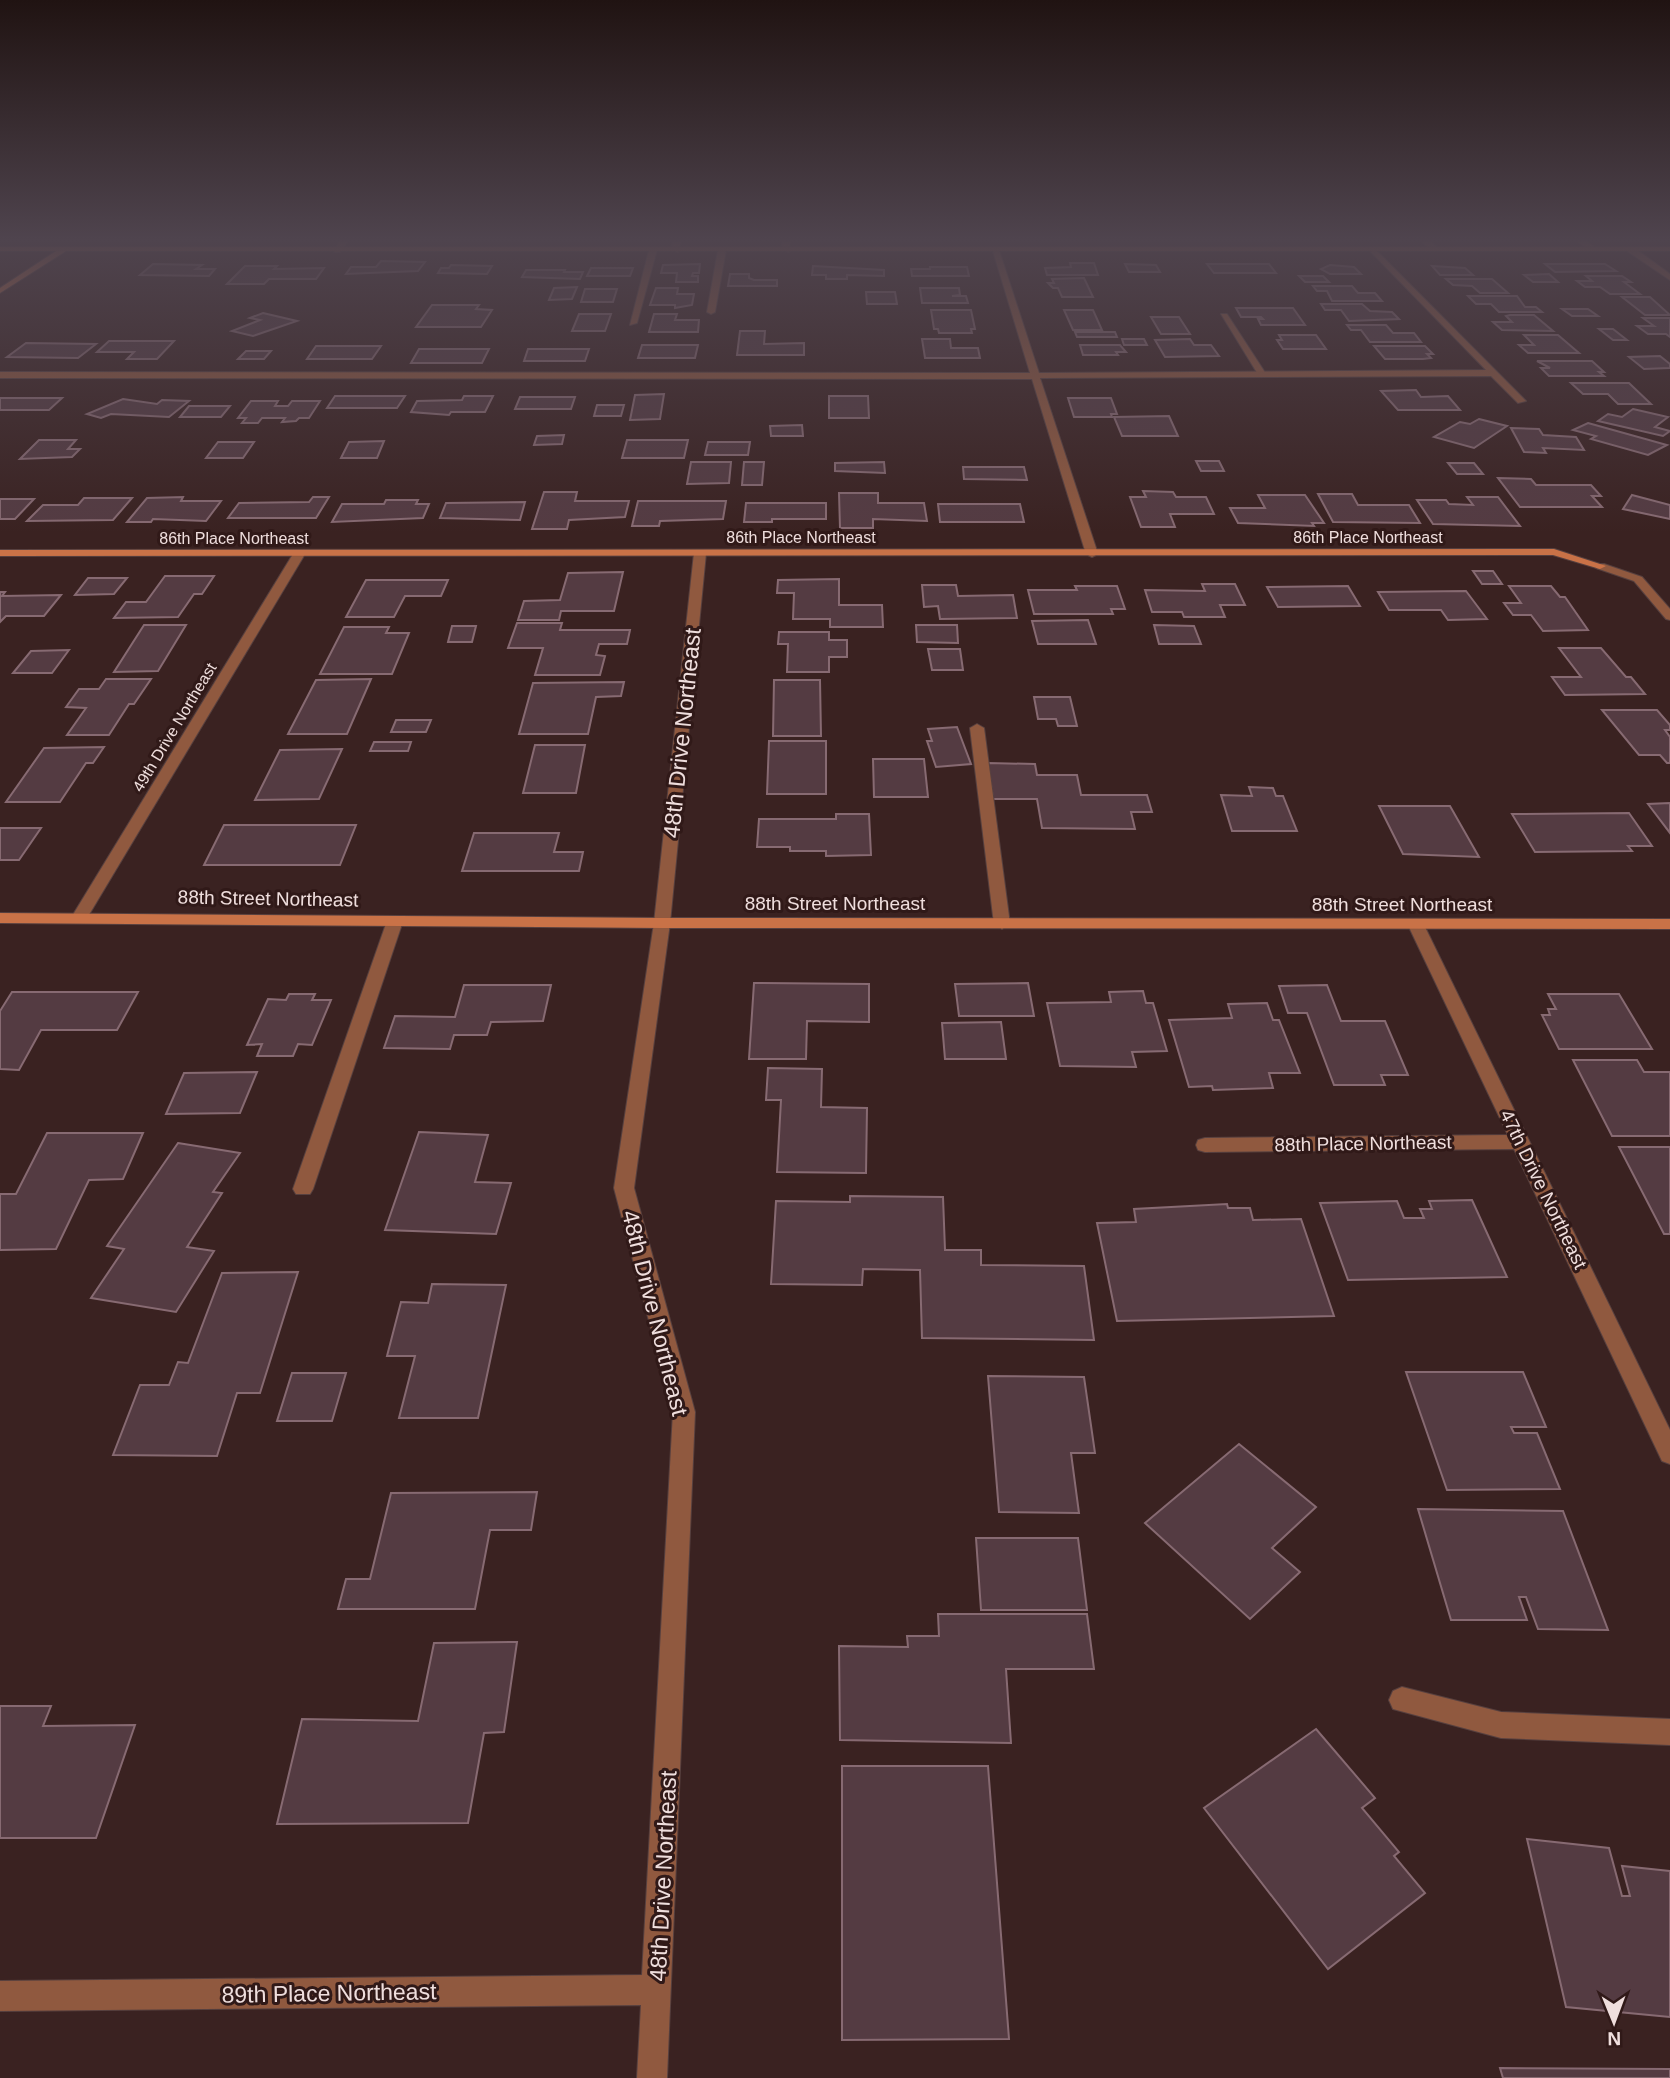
<svg xmlns="http://www.w3.org/2000/svg" width="1670" height="2078" font-family="Helvetica,sans-serif">
	<rect width="100%" height="100%" fill="#3a2221"/>
	<!-- building -->
	<g fill="#543b42" stroke="#876a72" stroke-width="2">
		<polygon points="381,261 425,262 418,271 346,274 351,267 376,267"/>
		<polygon points="1070,263 1094,263 1098,275 1047,275 1045,268 1071,267"/>
		<polygon points="153,264 202,265 196,269 215,269 209,276 140,275"/>
		<polygon points="700,264 699,273 693,273 692,276 698,276 698,282 676,282 677,273 661,273 663,265"/>
		<polygon points="1125,264 1156,265 1160,272 1129,272"/>
		<polygon points="1207,264 1269,264 1276,273 1214,273"/>
		<polygon points="1545,264 1605,264 1616,271 1555,272"/>
		<polygon points="451,265 492,266 487,274 438,273 441,268 449,268"/>
		<polygon points="1330,265 1354,267 1361,274 1330,274 1321,269"/>
		<polygon points="245,266 277,266 274,269 324,268 316,279 269,279 264,284 227,284"/>
		<polygon points="813,266 884,270 884,276 847,275 847,279 826,279 826,275 812,275"/>
		<polygon points="1432,266 1465,268 1473,275 1440,275"/>
		<polygon points="930,267 967,267 969,276 912,276 911,269 930,269"/>
		<polygon points="591,268 633,268 630,276 587,276"/>
		<polygon points="526,270 565,270 564,272 583,272 580,279 522,277"/>
		<polygon points="730,274 749,274 749,278 754,280 777,280 777,286 728,286"/>
		<polygon points="1549,274 1558,282 1533,282 1524,275"/>
		<polygon points="1299,276 1323,276 1329,282 1305,282"/>
		<polygon points="1586,276 1622,276 1631,282 1624,282 1640,294 1610,294 1600,287 1585,287 1577,281 1592,281"/>
		<polygon points="1084,278 1093,297 1062,297 1058,288 1053,288 1048,283 1054,283 1052,279"/>
		<polygon points="1446,279 1492,279 1508,293 1480,293 1472,286 1453,285"/>
		<polygon points="1313,286 1352,286 1358,293 1375,293 1382,301 1332,301 1327,291 1317,291"/>
		<polygon points="577,287 572,299 549,300 554,288"/>
		<polygon points="656,288 678,288 677,294 694,294 692,305 675,308 675,305 650,305"/>
		<polygon points="920,288 959,288 960,295 952,296 966,296 968,303 922,303"/>
		<polygon points="585,289 617,289 613,302 581,302"/>
		<polygon points="866,292 895,292 897,304 867,304"/>
		<polygon points="1468,296 1517,296 1525,307 1536,307 1542,312 1499,312 1491,304 1476,304"/>
		<polygon points="1622,297 1650,297 1670,315 1645,315"/>
		<polygon points="1321,304 1362,304 1370,311 1392,312 1399,319 1349,321 1341,310 1325,310"/>
		<polygon points="432,305 479,305 476,309 492,310 481,327 416,327"/>
		<polygon points="1236,308 1293,308 1305,325 1261,325 1258,319 1263,319 1261,317 1241,317"/>
		<polygon points="1562,309 1588,309 1598,316 1572,316"/>
		<polygon points="931,310 971,310 975,329 971,329 972,333 939,333 938,329 934,329"/>
		<polygon points="1064,310 1093,310 1102,330 1073,330"/>
		<polygon points="263,313 297,321 253,336 232,331 260,320 250,318"/>
		<polygon points="579,314 611,314 605,331 572,331"/>
		<polygon points="654,314 677,314 675,320 699,320 698,332 649,332"/>
		<polygon points="1510,315 1534,315 1553,331 1502,330 1493,322 1512,322 1506,316"/>
		<polygon points="1151,317 1179,317 1190,334 1161,334"/>
		<polygon points="1643,318 1670,318 1670,337 1666,334 1648,334 1637,326 1654,326"/>
		<polygon points="1347,325 1386,325 1393,333 1414,333 1421,342 1370,342 1361,330 1351,330"/>
		<polygon points="1599,329 1613,329 1627,340 1613,340"/>
		<polygon points="740,331 765,331 764,344 804,343 804,355 737,355"/>
		<polygon points="1075,332 1115,332 1117,337 1077,337"/>
		<polygon points="1279,335 1316,335 1326,349 1283,349 1277,340 1282,340"/>
		<polygon points="1524,335 1558,335 1579,353 1528,353 1519,345 1534,345"/>
		<polygon points="922,339 950,339 951,348 978,348 980,358 925,358"/>
		<polygon points="1122,339 1144,339 1147,345 1124,345"/>
		<polygon points="1190,339 1194,345 1211,345 1219,356 1165,357 1155,340"/>
		<polygon points="109,341 174,341 157,359 127,359 134,352 97,352"/>
		<polygon points="26,343 96,344 78,358 7,357"/>
		<polygon points="642,345 698,345 695,358 638,358"/>
		<polygon points="1080,345 1120,345 1126,352 1116,352 1118,355 1083,355"/>
		<polygon points="316,346 381,346 372,359 307,359"/>
		<polygon points="1374,346 1425,346 1433,354 1427,354 1431,358 1423,359 1385,359"/>
		<polygon points="419,349 489,349 482,363 411,363"/>
		<polygon points="528,349 589,349 585,361 524,361"/>
		<polygon points="246,351 271,351 264,359 238,359"/>
		<polygon points="1660,356 1670,364 1670,368 1644,369 1629,357"/>
		<polygon points="1537,361 1592,361 1604,372 1599,372 1604,376 1549,376 1541,368 1550,368"/>
		<polygon points="1571,383 1629,383 1651,404 1618,404 1608,394 1583,394"/>
		<polygon points="1416,390 1421,397 1448,396 1460,410 1398,410 1381,391"/>
		<polygon points="664,394 660,419 630,420 635,395"/>
		<polygon points="335,396 405,396 397,408 327,408"/>
		<polygon points="464,396 493,396 485,412 451,412 449,415 411,412 417,401 462,400"/>
		<polygon points="829,396 868,396 869,418 829,418"/>
		<polygon points="520,397 575,397 571,409 515,409"/>
		<polygon points="0,398 62,398 49,410 0,410"/>
		<polygon points="1068,398 1111,398 1117,414 1111,414 1112,417 1074,417"/>
		<polygon points="123,399 157,404 162,400 189,401 169,417 111,414 101,418 87,414"/>
		<polygon points="251,401 278,401 275,406 288,406 292,401 320,401 309,418 299,418 296,421 282,422 285,418 262,418 258,423 242,423 246,418 238,418"/>
		<polygon points="597,405 624,405 621,416 594,416"/>
		<polygon points="189,406 230,406 221,417 180,417"/>
		<polygon points="1633,409 1668,417 1655,427 1670,431 1663,436 1598,421 1608,414 1622,417"/>
		<polygon points="1169,416 1178,436 1122,436 1114,417"/>
		<polygon points="1479,419 1507,426 1474,448 1434,437 1460,422 1470,424"/>
		<polygon points="1588,423 1667,445 1648,455 1591,439 1596,436 1573,430"/>
		<polygon points="802,425 803,436 771,436 770,426"/>
		<polygon points="1511,428 1539,429 1543,435 1576,437 1584,450 1543,448 1546,453 1524,452"/>
		<polygon points="564,435 562,444 534,445 537,436"/>
		<polygon points="39,440 76,440 68,449 80,449 72,457 20,459"/>
		<polygon points="627,440 688,440 684,458 622,458"/>
		<polygon points="384,441 377,458 341,458 349,442"/>
		<polygon points="218,442 254,442 243,458 206,458"/>
		<polygon points="708,442 750,442 748,455 705,455"/>
		<polygon points="1196,461 1219,461 1224,471 1201,471"/>
		<polygon points="691,462 731,462 729,483 687,484"/>
		<polygon points="744,462 764,462 762,485 742,485"/>
		<polygon points="884,462 885,473 835,471 835,463"/>
		<polygon points="1448,463 1474,463 1483,474 1457,474"/>
		<polygon points="963,467 1024,467 1027,480 964,479"/>
		<polygon points="1498,478 1531,479 1536,485 1591,485 1601,496 1592,496 1602,507 1520,507"/>
		<polygon points="1143,491 1173,492 1176,497 1206,497 1214,514 1170,514 1175,527 1141,527 1130,497 1146,497"/>
		<polygon points="544,492 577,492 575,501 629,501 625,517 569,520 567,529 532,529"/>
		<polygon points="839,493 878,493 878,503 924,503 927,521 873,519 873,528 840,528"/>
		<polygon points="1318,494 1352,494 1358,505 1409,505 1420,523 1333,522"/>
		<polygon points="1258,495 1305,495 1324,523 1312,523 1314,526 1238,523 1230,508 1265,508"/>
		<polygon points="1632,495 1670,505 1670,519 1623,509"/>
		<polygon points="183,497 181,501 221,501 206,521 153,519 151,522 127,522 147,498"/>
		<polygon points="313,497 329,497 316,518 228,518 239,503 309,502"/>
		<polygon points="1467,497 1498,497 1520,526 1433,524 1417,500 1446,500 1449,504 1473,505"/>
		<polygon points="84,498 132,498 113,520 27,521 43,505 78,505"/>
		<polygon points="0,499 34,499 15,519 0,519"/>
		<polygon points="386,500 418,500 416,504 429,504 423,518 332,522 342,504 384,504"/>
		<polygon points="638,501 726,501 723,519 660,521 659,526 632,526"/>
		<polygon points="525,502 520,520 440,518 446,503"/>
		<polygon points="746,503 826,503 826,519 772,519 772,522 744,522"/>
		<polygon points="938,504 1020,504 1024,522 940,522"/>
		<polygon points="1473,571 1493,571 1502,584 1482,584"/>
		<polygon points="623,572 614,611 561,611 559,620 518,620 524,601 560,600 568,573"/>
		<polygon points="165,576 214,576 202,594 194,594 178,617 114,618 126,602 146,602"/>
		<polygon points="88,578 127,578 114,594 75,595"/>
		<polygon points="839,579 839,605 882,605 883,627 830,627 830,619 793,619 794,593 777,593 778,580"/>
		<polygon points="366,580 448,580 441,596 405,596 394,617 346,617"/>
		<polygon points="1202,584 1235,584 1245,605 1220,605 1225,617 1184,617 1182,612 1152,612 1145,590 1205,591"/>
		<polygon points="922,585 956,585 958,596 1013,595 1017,618 940,619 938,606 924,607"/>
		<polygon points="1075,586 1117,586 1125,609 1111,609 1113,614 1034,614 1028,590 1077,590"/>
		<polygon points="1348,586 1360,606 1278,607 1267,587"/>
		<polygon points="1509,586 1551,586 1560,597 1565,597 1588,630 1543,631 1531,615 1513,615 1504,603 1521,603"/>
		<polygon points="1466,591 1487,619 1448,620 1441,610 1389,610 1378,592"/>
		<polygon points="0,592 5,592 2,596 61,595 44,616 6,616 0,622"/>
		<polygon points="1088,620 1096,644 1038,644 1032,621"/>
		<polygon points="517,623 562,623 560,630 630,630 627,644 599,644 596,655 605,656 600,675 535,675 543,648 508,648"/>
		<polygon points="144,625 186,625 158,671 114,672"/>
		<polygon points="916,625 957,625 958,643 917,642"/>
		<polygon points="1154,625 1194,626 1201,644 1159,644"/>
		<polygon points="452,626 476,626 472,642 448,642"/>
		<polygon points="344,627 389,627 386,633 409,633 392,674 320,674"/>
		<polygon points="779,632 829,632 829,640 847,640 847,657 829,657 829,672 787,672 788,644 778,644"/>
		<polygon points="1559,648 1601,648 1626,677 1631,677 1645,694 1565,695 1552,677 1581,677"/>
		<polygon points="928,649 960,649 963,670 932,670"/>
		<polygon points="69,650 52,673 13,673 31,651"/>
		<polygon points="106,679 151,679 134,704 129,704 109,735 67,735 86,708 66,707 79,689 99,689"/>
		<polygon points="371,679 347,734 288,734 316,680"/>
		<polygon points="774,680 820,680 821,736 773,736"/>
		<polygon points="624,682 621,696 596,697 588,734 519,734 533,683"/>
		<polygon points="1034,697 1070,697 1077,726 1058,726 1056,719 1038,719"/>
		<polygon points="1602,710 1657,710 1670,725 1670,730 1665,730 1670,737 1670,763 1667,763 1660,755 1639,755"/>
		<polygon points="396,720 431,720 426,732 391,732"/>
		<polygon points="957,727 971,764 936,767 927,741 932,741 928,729"/>
		<polygon points="769,741 826,741 826,794 767,794"/>
		<polygon points="374,742 411,742 408,751 370,751"/>
		<polygon points="535,745 585,745 576,793 523,793"/>
		<polygon points="104,747 93,763 86,763 60,802 6,802 44,748"/>
		<polygon points="342,749 319,799 255,800 280,750"/>
		<polygon points="873,759 924,759 928,797 874,797"/>
		<polygon points="988,763 1035,764 1037,775 1077,775 1081,795 1147,795 1152,812 1131,812 1135,829 1042,828 1037,799 993,799"/>
		<polygon points="1249,787 1273,788 1276,796 1283,796 1297,831 1232,831 1221,795 1252,796"/>
		<polygon points="1670,803 1670,833 1648,804"/>
		<polygon points="1379,806 1450,806 1479,857 1403,854"/>
		<polygon points="1629,813 1652,846 1628,846 1632,851 1535,852 1512,814"/>
		<polygon points="836,814 869,814 871,855 826,856 826,851 790,851 790,847 757,847 759,819 836,819"/>
		<polygon points="224,825 356,825 340,865 204,865"/>
		<polygon points="0,828 41,828 19,860 0,860"/>
		<polygon points="474,833 559,833 554,852 583,852 579,871 462,871"/>
		<polygon points="754,983 869,984 869,1022 807,1021 806,1059 749,1059"/>
		<polygon points="1028,983 1034,1016 959,1016 955,984"/>
		<polygon points="464,985 551,985 543,1021 491,1022 487,1035 454,1035 450,1049 384,1048 395,1016 455,1017"/>
		<polygon points="1327,985 1341,1021 1385,1021 1408,1075 1381,1075 1385,1085 1334,1085 1307,1013 1288,1013 1279,986"/>
		<polygon points="1143,991 1146,1003 1153,1003 1167,1051 1132,1052 1136,1067 1060,1066 1047,1003 1111,1002 1109,992"/>
		<polygon points="12,992 138,992 117,1030 41,1030 19,1070 0,1069 0,1011"/>
		<polygon points="289,994 315,994 312,1000 331,1000 312,1045 298,1044 293,1056 257,1056 262,1044 247,1045 268,999 286,1000"/>
		<polygon points="1548,994 1619,994 1652,1049 1559,1049 1542,1015 1550,1015 1548,1009 1556,1009"/>
		<polygon points="1267,1003 1273,1020 1279,1020 1300,1073 1269,1073 1273,1088 1213,1090 1212,1086 1189,1087 1169,1020 1232,1018 1228,1004"/>
		<polygon points="1001,1022 1006,1059 945,1059 942,1023"/>
		<polygon points="1573,1060 1637,1060 1644,1072 1670,1072 1670,1136 1612,1136"/>
		<polygon points="768,1068 822,1069 821,1107 867,1108 866,1173 777,1172 781,1100 766,1100"/>
		<polygon points="257,1072 240,1113 166,1114 184,1073"/>
		<polygon points="419,1132 488,1135 475,1182 511,1183 496,1234 385,1230"/>
		<polygon points="47,1133 143,1133 123,1179 89,1180 56,1249 0,1250 0,1194 16,1194"/>
		<polygon points="178,1143 240,1153 213,1192 222,1193 187,1247 214,1251 176,1312 91,1298 124,1249 107,1246"/>
		<polygon points="1619,1147 1670,1147 1670,1234 1664,1234"/>
		<polygon points="850,1196 943,1197 945,1250 981,1250 981,1265 1084,1266 1094,1340 922,1338 920,1270 863,1269 862,1285 771,1284 776,1201 850,1202"/>
		<polygon points="1472,1200 1507,1277 1348,1280 1320,1203 1397,1201 1404,1218 1424,1218 1420,1209 1432,1209 1429,1201"/>
		<polygon points="1227,1204 1228,1208 1250,1208 1253,1220 1301,1219 1334,1316 1117,1321 1097,1223 1136,1222 1134,1209"/>
		<polygon points="298,1272 260,1393 237,1393 217,1456 113,1455 140,1385 169,1385 178,1362 188,1363 222,1273"/>
		<polygon points="432,1284 506,1285 478,1418 399,1418 415,1356 387,1356 401,1302 428,1303"/>
		<polygon points="1406,1372 1523,1372 1546,1427 1511,1427 1514,1433 1537,1433 1560,1489 1447,1490"/>
		<polygon points="292,1373 346,1373 332,1421 277,1421"/>
		<polygon points="988,1376 1084,1377 1095,1453 1071,1453 1079,1513 999,1512"/>
		<polygon points="1239,1444 1316,1507 1272,1548 1300,1572 1250,1619 1145,1523"/>
		<polygon points="537,1492 531,1530 490,1530 475,1609 338,1609 346,1579 370,1579 391,1493"/>
		<polygon points="1418,1509 1563,1511 1608,1630 1538,1629 1526,1597 1519,1597 1527,1620 1451,1620"/>
		<polygon points="976,1538 1078,1538 1087,1610 981,1610"/>
		<polygon points="938,1614 1087,1614 1094,1669 1006,1669 1011,1743 840,1740 839,1646 908,1647 907,1636 939,1636"/>
		<polygon points="517,1642 504,1732 484,1733 468,1823 277,1824 302,1719 418,1721 434,1643"/>
		<polygon points="0,1706 51,1706 43,1726 135,1725 96,1838 0,1838"/>
		<polygon points="1316,1729 1375,1798 1362,1808 1399,1852 1394,1856 1425,1893 1328,1969 1204,1808"/>
		<polygon points="842,1766 988,1766 1009,2039 842,2040"/>
		<polygon points="1527,1839 1609,1848 1622,1896 1630,1896 1622,1866 1670,1871 1670,2017 1566,2007"/>
		<polygon points="1500,2068 1670,2069 1670,2078 1503,2078"/>
	</g>
	<g fill="none" stroke-linecap="round" stroke-linejoin="round">
		<defs>
			<g id="lane">
				<polygon points="340,241 348,241 340,252 334,252"/>
				<polygon points="782,241 790,241 789,252 782,250"/>
				<polygon points="1421,241 1430,241 1439,249 1432,251"/>
				<polygon points="1577,241 1586,241 1597,249 1590,251"/>
				<polygon points="653,248 657,250 637,323 630,325 649,250"/>
				<polygon points="722,248 726,250 715,312 711,314 707,312 718,250"/>
				<polygon points="1221,314 1227,314 1266,374 1265,376 1259,376"/>
				<polygon points="977,724 984,728 1010,924 1002,929 994,924 970,728"/>
				<polygon points="395,916 403,921 313,1189 310,1194 296,1194 293,1189 387,921"/>
			</g>
			<g id="street">
				<polygon points="673,241 681,241 678,252 671,250"/>
				<polygon points="1627,247 1633,247 1670,274 1670,280 1627,251"/>
				<polygon points="992,248 999,250 1039,373 1486,370 1371,252 1374,248 1526,401 1518,403 1491,376 1040,378 1098,554 1092,557 1086,554 1032,379 0,378 0,372 1030,373"/>
				<polygon points="700,550 706,553 670,923 634,1188 695,1412 667,2078 637,2078 641,2005 0,2011 0,1981 642,1975 673,1412 614,1188 654,923 694,553"/>
				<polygon points="299,551 305,554 87,918 79,923 73,921 71,918 293,554"/>
				<polygon points="1596,564 1604,564 1642,577 1670,609 1670,620 1666,619 1634,581 1596,568"/>
				<polygon points="1416,920 1424,925 1670,1430 1670,1464 1662,1461 1514,1149 1205,1152 1198,1150 1196,1145 1198,1140 1205,1138 1508,1135 1408,925"/>
				<polygon points="1402,1687 1501,1712 1670,1719 1670,1745 1501,1738 1393,1709 1389,1700 1393,1691"/>
			</g>
			<g id="secondary">
				<polygon points="0,247 1670,247 1670,251 66,251 0,293 0,288 56,251 0,251"/>
				<polygon points="1554,549 1606,566 1600,569 1553,555 0,556 0,550"/>
				<polygon points="0,913 662,918 1670,919 1670,929 662,928 0,923"/>
			</g>
		</defs>
		<!-- lane casing -->
		<use href="#lane" stroke="#57403f" stroke-width="2"/>
		<!-- street casing -->
		<use href="#street" stroke="#57403f" stroke-width="2"/>
		<!-- secondary casing -->
		<use href="#secondary" stroke="#57403f" stroke-width="2"/>
		<!-- lane -->
		<use href="#lane" fill="#90593f" fill-rule="evenodd"/>
		<!-- street -->
		<use href="#street" fill="#90593f" fill-rule="evenodd"/>
		<!-- secondary -->
		<use href="#secondary" fill="#c97247" fill-rule="evenodd"/>
	</g>
	<!-- sky -->
	<linearGradient id="sky" x2="0" y2="1"><stop stop-color="#201312"/><stop offset="0.45" stop-color="#4f444e"/><stop offset="1" stop-color="#4f444e" stop-opacity="0"/></linearGradient>
	<rect width="1670" height="532" fill="url(#sky)"/>
	<g text-anchor="middle" stroke-width="6" stroke-linejoin="round" paint-order="stroke">
		<!-- far-street labels -->
		<g font-size="16" fill="#efdedd" stroke="#301918">
			<text x="801" y="543">86th Place Northeast</text>
			<text x="1368" y="543">86th Place Northeast</text>
			<text x="234" y="544">86th Place Northeast</text>
			<text transform="translate(174 727) rotate(-59)" y="6">49th Drive Northeast</text>
		</g>
		<!-- street labels -->
		<g font-size="19" fill="#efdedd" stroke="#301918">
			<text transform="translate(268 898) rotate(1)" y="7">88th Street Northeast</text>
			<text x="835" y="910">88th Street Northeast</text>
			<text x="1402" y="911">88th Street Northeast</text>
			<text transform="translate(1363 1143) rotate(-1)" y="7">88th Place Northeast</text>
			<text transform="translate(1544 1189) rotate(64)" y="7">47th Drive Northeast</text>
		</g>
		<!-- near-street labels -->
		<g font-size="23" fill="#efdedd" stroke="#301918">
			<text transform="translate(682 733) rotate(-84)" y="8">48th Drive Northeast</text>
			<text transform="translate(655 1313) rotate(76)" y="8">48th Drive Northeast</text>
			<text transform="translate(663 1876) rotate(-87)" y="8">48th Drive Northeast</text>
			<text transform="translate(329 1993) rotate(-1)" y="8">89th Place Northeast</text>
		</g>
	</g>
	<!-- north arrow -->
	<g transform="translate(1614 2022) rotate(179)" stroke="#301918" stroke-width="5" paint-order="stroke">
	<path d="M0-5L12 26L0 18L-12 26Z" fill="#efdedd"/>
	<text y="-10" font-size="19" font-weight="bold" text-anchor="middle" fill="#efdedd">N</text>
	</g>
</svg>
